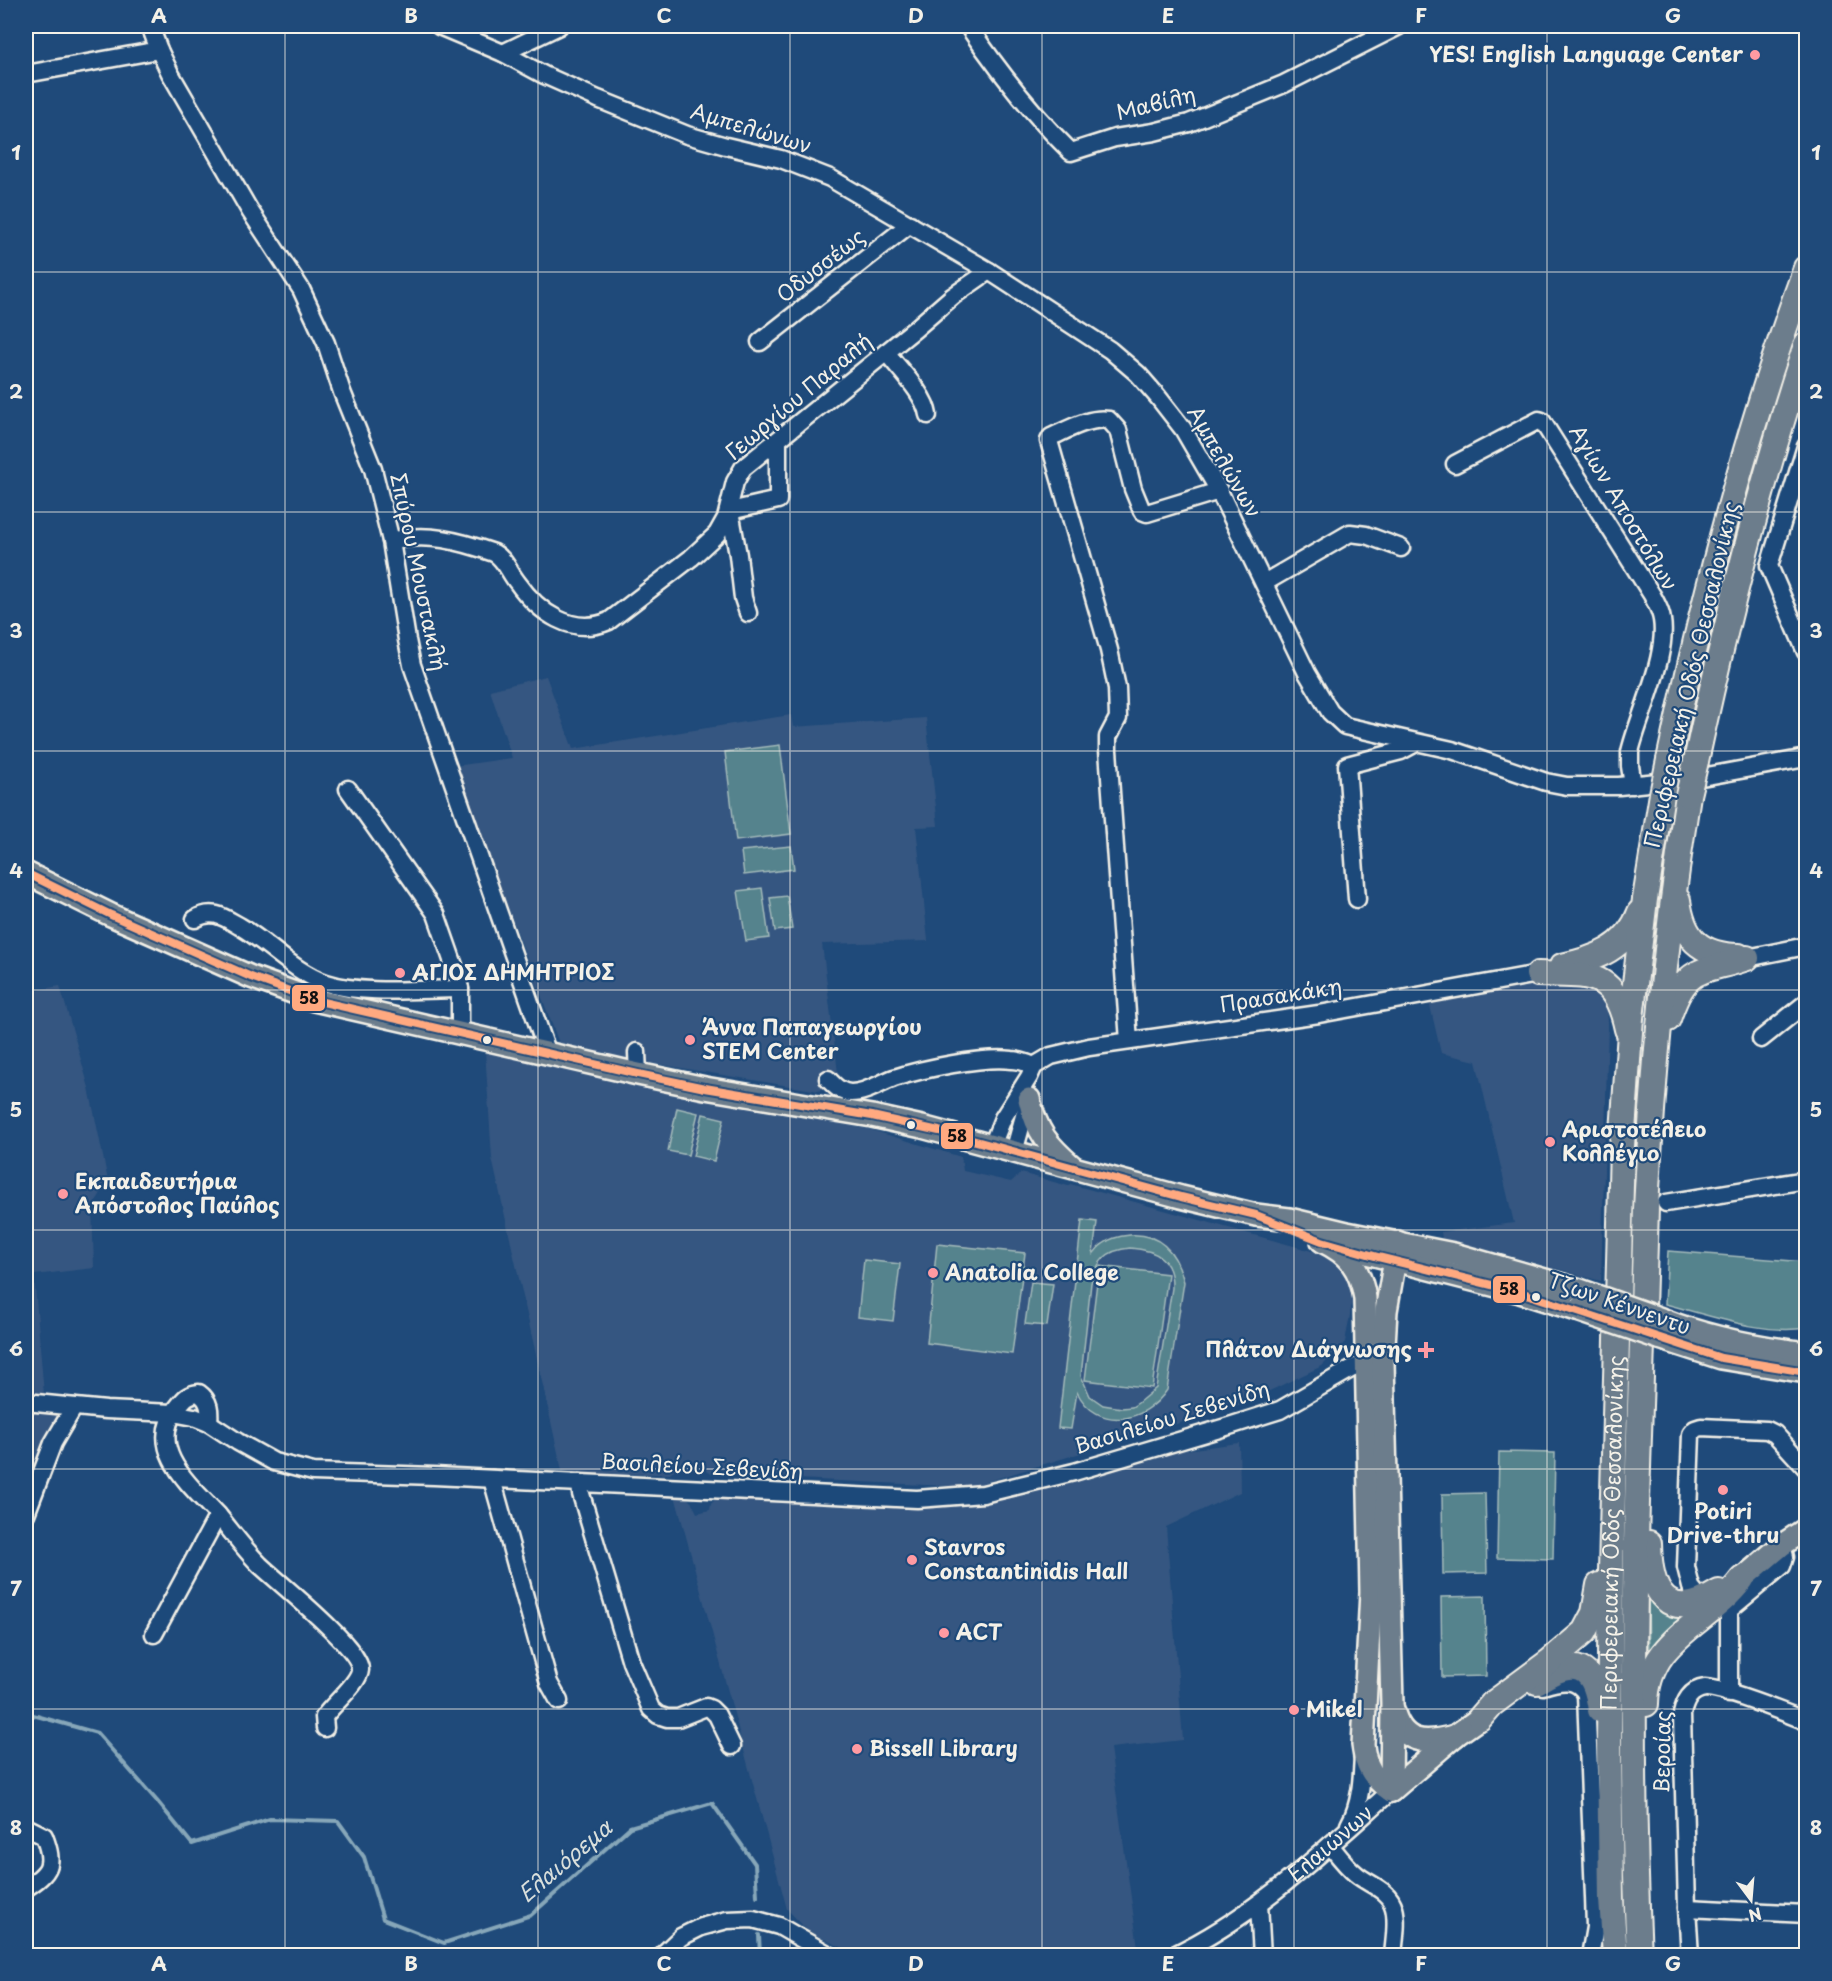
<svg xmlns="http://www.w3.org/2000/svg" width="1832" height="1981" font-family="'Playpen Sans',sans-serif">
	<rect width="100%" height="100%" fill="#1f4a7a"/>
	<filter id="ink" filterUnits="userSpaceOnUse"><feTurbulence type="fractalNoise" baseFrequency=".0167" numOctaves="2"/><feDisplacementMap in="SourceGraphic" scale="12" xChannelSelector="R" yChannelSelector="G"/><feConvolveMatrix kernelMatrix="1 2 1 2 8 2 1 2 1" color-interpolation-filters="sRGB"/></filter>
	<g filter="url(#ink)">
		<!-- built -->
		<g fill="#365781">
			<polygon points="546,676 573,749 791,715 793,727 926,718 938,826 916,827 928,941 822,944 838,1073 819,1091 639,1061 559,1043 455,766 512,758 490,690"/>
			<polygon points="1575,980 1604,996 1607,1008 1608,1022 1601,1281 1442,1238 1441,1232 1514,1223 1476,1061 1441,1053 1429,1001 1527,982"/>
			<polygon points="60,986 89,1088 108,1181 92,1208 94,1268 34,1275 44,1395 26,1393 26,992"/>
			<polygon points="485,1050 680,1094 868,1129 961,1157 963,1171 1011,1182 1021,1173 1068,1186 1070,1184 1340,1259 1355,1287 1345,1342 1322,1366 1242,1404 969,1487 713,1475 698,1465 675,1469 670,1474 563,1475 492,1158"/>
			<polygon points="26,1408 63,1412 26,1493"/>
			<polygon points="1239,1443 1240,1492 1166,1527 1183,1740 1110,1748 1139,1955 858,1955 809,1932 787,1909 674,1492 684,1495 692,1503 697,1513 710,1510 711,1504 718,1496 940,1505 979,1503 1163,1453"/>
		</g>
		<!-- green -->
		<g fill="#54838d" stroke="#a4baba" stroke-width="1.5" fill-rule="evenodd">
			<polygon points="780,745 791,834 736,841 725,752"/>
			<polygon points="791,846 794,869 744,875 741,851"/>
			<polygon points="762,888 769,938 746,941 738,891"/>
			<polygon points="787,896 792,929 775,931 770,898"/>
			<polygon points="677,1108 698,1113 688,1155 668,1151"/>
			<polygon points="703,1114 724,1119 714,1161 693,1156"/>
			<path d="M1082,1220L1097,1222L1093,1254C1096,1251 1099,1246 1103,1244C1110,1238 1121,1236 1130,1235C1162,1233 1177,1254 1184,1282L1167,1390C1145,1423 1097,1432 1077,1392L1071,1429L1058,1428ZM1130,1248C1157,1250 1173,1259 1172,1288L1156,1388L1138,1403L1132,1407L1122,1408L1103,1405L1090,1396L1081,1376L1091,1283C1097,1261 1106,1250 1130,1248Z"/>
			<polygon points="937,1244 1025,1253 1012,1354 927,1343"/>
			<path d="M1668,1251L1806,1262V1328C1762,1335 1709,1315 1665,1304Z"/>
			<polygon points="864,1260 900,1264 893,1321 858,1317"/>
			<polygon points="1099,1266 1168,1274 1152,1388 1085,1380"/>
			<polygon points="1031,1282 1053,1284 1047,1326 1025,1324"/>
			<polygon points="1499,1452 1555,1453 1553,1559 1497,1558"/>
			<polygon points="1485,1493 1487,1573 1443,1574 1442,1494"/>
			<polygon points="1485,1596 1486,1676 1442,1677 1441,1597"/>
			<polygon points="1648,1597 1653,1603 1692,1612 1649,1656"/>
		</g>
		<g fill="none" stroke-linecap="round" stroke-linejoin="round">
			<!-- stream -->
			<g stroke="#87a7b9" stroke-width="4">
				<polyline points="26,1713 97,1733 157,1801 192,1844 270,1819 338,1821 364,1857 383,1919 444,1943 531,1915 630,1827 712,1803 755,1864 757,1896"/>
				<polyline points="759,1935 760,1956"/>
			</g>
			<defs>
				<g id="minor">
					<polyline points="150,26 159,50 170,73 250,211 301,289 326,343 342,392 373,469 391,541 407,640 412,665 548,1054"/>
					<polyline points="439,26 503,53 544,75 598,99 687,135 726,146 781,159 830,178 989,271 1110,350 1138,374 1158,397 1183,429 1219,491 1307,673 1330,712 1345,726 1452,750 1546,782 1567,786 1619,786 1696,778 1806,758"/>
					<path d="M968,26C998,70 1033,115 1071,152L1115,138L1154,132L1189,123L1284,84L1399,26"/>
					<polyline points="503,53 559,26"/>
					<polyline points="26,74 159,50"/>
					<polyline points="760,342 910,224"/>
					<path d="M886,352C899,369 925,394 928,415"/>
					<polyline points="1806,446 1769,566 1806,652"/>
					<path d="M1455,464L1539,420L1542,421L1652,595C1655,601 1658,606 1660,612C1673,647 1638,716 1630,752V766L1633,785"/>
					<path d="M391,541C427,532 460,541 494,553C505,559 509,572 517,582C538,612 572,637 609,621L691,558L717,534L726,518L735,482L743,468L915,329L953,296L989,271"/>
					<polyline points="1264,583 1350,533 1366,535 1401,548"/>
					<polyline points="748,613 743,598 738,555 730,511 778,500 778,441"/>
					<polyline points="348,789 436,914 457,974 460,989 460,1034"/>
					<polyline points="1357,899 1347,765 1401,751 1416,743"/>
					<path d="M195,919C213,908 225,918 241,927C270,944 294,972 326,983C362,995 422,989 460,989"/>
					<polyline points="1747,958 1806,946"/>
					<polyline points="1761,1039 1806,1003"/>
					<path d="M1129,1041L1108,750V737L1118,718L1117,688L1109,650L1049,441L1051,437C1069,429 1089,417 1109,420L1118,430L1133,489L1142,511L1147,513L1219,491"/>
					<polyline points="637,1052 638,1074"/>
					<path d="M828,1079C835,1086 841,1093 851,1093C866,1093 880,1083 894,1078C922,1069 983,1056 1012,1060C1020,1060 1027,1063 1034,1066"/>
					<polyline points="992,1146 1003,1118 1029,1077 1034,1066 1051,1056 1089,1047 1319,1014 1538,974"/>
					<polyline points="1014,1152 1029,1098"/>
					<polyline points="1666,1203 1806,1180"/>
					<polyline points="26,1402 106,1410 173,1413 194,1417 209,1423 238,1442 274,1462 313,1472 434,1476 917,1499 983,1494 1074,1472 1226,1427 1280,1410 1351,1369 1366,1363"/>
					<polyline points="492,1479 549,1683 559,1701"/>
					<polyline points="580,1483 581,1494 631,1662 651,1709 658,1715 667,1718 678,1718 706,1707 711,1709 717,1715 732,1746"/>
					<polyline points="26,1514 53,1443 74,1407"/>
					<path d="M218,1515C232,1532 245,1550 260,1565C278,1582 362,1649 360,1670C359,1683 333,1704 324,1717L325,1728"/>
					<polyline points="1702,1601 1691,1587 1686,1567 1691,1434 1695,1429 1701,1427 1767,1430 1775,1434 1806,1468"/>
					<path d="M154,1634L218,1515C192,1487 145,1449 177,1408C184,1399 187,1394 199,1393C210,1401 210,1410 209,1423"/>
					<path d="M1543,1686C1558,1681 1578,1676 1586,1695L1594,1897L1595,1927L1590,1956"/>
					<polyline points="1729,1694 1729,1610 1782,1566 1785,1557 1782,1545"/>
					<path d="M1349,1825C1361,1804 1362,1778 1363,1754"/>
					<path d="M26,1827L44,1836C55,1865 50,1872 26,1888"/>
					<path d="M1330,1845C1338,1855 1346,1866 1356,1874C1369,1885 1389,1889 1394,1908C1398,1922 1394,1941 1393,1956"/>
					<polyline points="1259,1904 1262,1956"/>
					<polyline points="1687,1908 1806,1914"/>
					<polyline points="661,1956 681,1937 701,1927 727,1920 753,1919 779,1926 831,1956"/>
					<path id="s1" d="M1172,1956C1256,1916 1322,1852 1391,1791"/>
					<path d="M1690,1956L1687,1908L1682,1714C1685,1701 1690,1690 1705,1688C1720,1687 1788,1714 1806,1721"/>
				</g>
				<g id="major">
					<polyline points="26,873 111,915 251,977 314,1000 638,1074 705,1088 872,1116 922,1127 1181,1197 1256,1215 1289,1219 1347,1233 1454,1254 1577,1289"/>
					<path d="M1029,1099C1037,1133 1048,1145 1073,1167"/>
					<path d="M1322,1241C1349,1254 1360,1268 1365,1298L1371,1592L1363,1745C1365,1766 1374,1780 1391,1791"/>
					<polyline points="1335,1245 1520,1292 1577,1310"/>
					<path d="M1664,1320C1710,1338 1757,1347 1806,1353"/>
					<polyline points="1659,1338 1721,1358 1806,1372"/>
					<polyline points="1742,1579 1782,1545 1806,1529"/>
					<path d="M1393,1709C1402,1745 1425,1744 1455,1736"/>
					<polyline points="1391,1791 1392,1703 1383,1362 1386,1311 1398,1242"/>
					<polyline points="1391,1791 1456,1735 1480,1718"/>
				</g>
				<g id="highway">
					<path d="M1669,760C1704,593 1747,428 1806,268"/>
					<path d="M1696,761C1726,621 1761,482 1806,345"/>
					<path d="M1678,900C1683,938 1699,955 1739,956"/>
					<path d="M1562,966C1596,959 1627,948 1640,912"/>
					<path d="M1538,974C1588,976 1614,968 1627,1029"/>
					<path d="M1668,1019C1686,964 1699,974 1747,958"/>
					<path d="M1649,1543C1650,1594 1667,1624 1719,1592"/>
					<path d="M1537,1682C1575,1657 1594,1664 1600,1710"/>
					<path d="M1646,1704C1647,1638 1708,1625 1742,1579"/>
					<polyline points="1480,1718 1492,1704 1550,1661 1584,1632 1594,1613 1599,1585"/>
					<path id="s2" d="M1615,1956L1611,1899L1609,1740L1611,1571L1622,1146L1631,1018L1645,899L1662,794"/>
					<path d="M1639,1956C1630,1763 1634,1570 1641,1377C1643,1321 1644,1264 1646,1208C1653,1070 1666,932 1688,795"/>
				</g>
			</defs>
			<!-- minor casing -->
			<use href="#minor" stroke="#f4f1e8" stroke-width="21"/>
			<!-- major casing -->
			<use href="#major" stroke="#f4f1e8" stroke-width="26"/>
			<!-- highway casing -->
			<use href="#highway" stroke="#f4f1e8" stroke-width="28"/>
			<!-- minor -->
			<use href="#minor" stroke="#1f4a7a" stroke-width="16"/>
			<!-- major -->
			<use href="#major" stroke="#6c7d8c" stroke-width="21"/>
			<!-- highway -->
			<use href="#highway" stroke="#6c7d8c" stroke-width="24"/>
			<defs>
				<g id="major-bridge">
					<polyline points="1577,1289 1664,1320"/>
					<polyline points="1577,1310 1659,1338"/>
				</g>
				<g id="highway-bridge">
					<polyline points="1662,794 1669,760"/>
					<polyline points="1688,795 1696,761"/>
				</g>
			</defs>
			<!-- major-bridge casing -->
			<use href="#major-bridge" stroke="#f4f1e8" stroke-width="26" stroke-linecap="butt"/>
			<!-- highway-bridge casing -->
			<use href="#highway-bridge" stroke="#f4f1e8" stroke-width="28" stroke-linecap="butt"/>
			<!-- major-bridge -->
			<use href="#major-bridge" stroke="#6c7d8c" stroke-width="21"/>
			<!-- highway-bridge -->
			<use href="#highway-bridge" stroke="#6c7d8c" stroke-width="24"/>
			<defs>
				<polyline id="bus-1" points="26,873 111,915 251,977 314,1000 638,1074 705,1088 872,1116 939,1131 1181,1197 1256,1215 1322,1241 1378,1257 1520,1292 1721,1358 1806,1372"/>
			</defs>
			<!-- bus-1 casing -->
			<use href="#bus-1" stroke="#1f4a7a" stroke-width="12"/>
			<!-- bus-1 -->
			<use href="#bus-1" stroke="#ffa980" stroke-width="8"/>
		</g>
	</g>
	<!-- grid -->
	<path fill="none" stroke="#f4f1e8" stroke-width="1.5" stroke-opacity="0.55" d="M285,26V1956M538,26V1956M790,26V1956M1042,26V1956M1294,26V1956M1547,26V1956M26,272H1806M26,512H1806M26,751H1806M26,990H1806M26,1230H1806M26,1469H1806M26,1709H1806"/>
	<!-- markers -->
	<g fill="#ff9aa2" stroke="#1f4a7a" stroke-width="2">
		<circle cx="1755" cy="55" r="6"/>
		<circle cx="400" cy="973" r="6"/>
		<circle cx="690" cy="1040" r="6"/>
		<circle cx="1550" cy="1142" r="6"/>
		<circle cx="63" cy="1194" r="6"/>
		<circle cx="933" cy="1273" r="6"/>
		<path d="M1423 1341h6v6h6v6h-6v6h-6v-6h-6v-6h6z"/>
		<circle cx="1723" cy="1490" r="6"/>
		<circle cx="912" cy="1560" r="6"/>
		<circle cx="944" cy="1633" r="6"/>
		<circle cx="1294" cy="1710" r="6"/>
		<circle cx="857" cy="1749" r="6"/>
	</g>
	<g fill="#f4f1e8" stroke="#1f4a7a" stroke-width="2">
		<circle cx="487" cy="1040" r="5"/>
		<circle cx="911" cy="1125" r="5"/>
		<circle cx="1536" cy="1297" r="5"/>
	</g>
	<g text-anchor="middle" stroke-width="4.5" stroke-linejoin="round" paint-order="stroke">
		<!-- poi labels -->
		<g font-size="21" font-weight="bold" fill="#f4f1e8" stroke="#1f4a7a" text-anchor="start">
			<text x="1743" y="62" text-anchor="end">YES! English Language Center</text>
			<text x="412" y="980">ΆΓΙΟΣ ΔΗΜΗΤΡΙΟΣ</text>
			<text x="702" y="1035">Άννα Παπαγεωργίου<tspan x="702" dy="24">STEM Center</tspan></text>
			<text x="1562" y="1137">Αριστοτέλειο<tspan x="1562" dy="24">Κολλέγιο</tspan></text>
			<text x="75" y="1189">Εκπαιδευτήρια<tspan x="75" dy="24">Απόστολος Παύλος</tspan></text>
			<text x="945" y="1280">Anatolia College</text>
			<text x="1412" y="1357" text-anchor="end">Πλάτον Διάγνωσης</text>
			<text x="1723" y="1519" text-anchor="middle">Potiri<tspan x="1723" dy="24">Drive-thru</tspan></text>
			<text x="924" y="1555">Stavros<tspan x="924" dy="24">Constantinidis Hall</tspan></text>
			<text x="956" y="1640">ACT</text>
			<text x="1306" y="1717">Mikel</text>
			<text x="869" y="1756">Bissell Library</text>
		</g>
		<!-- street labels -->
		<g font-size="21" fill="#f4f1e8" stroke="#1f4a7a">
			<text transform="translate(1156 104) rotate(-14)" y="7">Μαβίλη</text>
			<text transform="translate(751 129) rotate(17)" y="7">Αμπελώνων</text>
			<text transform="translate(821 266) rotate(-38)" y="7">Οδυσσέως</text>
			<text transform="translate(799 397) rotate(-40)" y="7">Γεωργίου Παραλή</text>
			<text transform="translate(1224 462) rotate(60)" y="7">Αμπελώνων</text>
			<text transform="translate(1623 508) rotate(59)" y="7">Αγίων Αποστόλων</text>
			<text transform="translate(418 572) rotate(78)" y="7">Σπύρου Μουστακλή</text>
			<text transform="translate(1692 675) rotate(-77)" y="7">Περιφερειακή Οδός Θεσσαλονίκης</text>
			<text transform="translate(1281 996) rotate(-9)" y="7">Πρασακάκη</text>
			<text transform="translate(1619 1304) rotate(19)" y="7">Τζων Κέννεντυ</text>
			<text transform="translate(1172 1418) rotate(-17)" y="7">Βασιλείου Σεβενίδη</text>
			<text transform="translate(702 1467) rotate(3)" y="7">Βασιλείου Σεβενίδη</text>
			<text dy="7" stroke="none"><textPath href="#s2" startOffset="423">Περιφερειακή Οδός Θεσσαλονίκης</textPath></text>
			<text transform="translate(1663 1752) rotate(-89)" y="7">Βεροίας</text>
			<text dy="7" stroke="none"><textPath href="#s1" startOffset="195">Ελαιώνων</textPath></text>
		</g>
		<!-- water labels -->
		<g font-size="22" font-style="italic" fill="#d9dfdc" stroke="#1f4a7a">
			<text transform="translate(565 1861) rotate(-40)" y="8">Ελαιόρεμα</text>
		</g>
	</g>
	<g stroke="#1f4a7a" stroke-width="2">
		<rect x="291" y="984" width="35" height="28" rx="6" fill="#ffa980"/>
		<rect x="940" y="1122" width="34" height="28" rx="6" fill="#ffa980"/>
		<rect x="1492" y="1275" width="34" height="29" rx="6" fill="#ffa980"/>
	</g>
	<g font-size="16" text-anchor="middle" font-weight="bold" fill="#111">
		<text x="309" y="1004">58</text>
		<text x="957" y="1142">58</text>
		<text x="1509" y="1295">58</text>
	</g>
	<!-- margin -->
	<rect width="1832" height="1981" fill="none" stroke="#1f4a7a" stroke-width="66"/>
	<!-- north arrow -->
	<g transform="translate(1751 1900) rotate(164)" stroke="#1f4a7a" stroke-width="4.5" paint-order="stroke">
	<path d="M0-4.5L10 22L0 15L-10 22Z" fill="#f4f1e8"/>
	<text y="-9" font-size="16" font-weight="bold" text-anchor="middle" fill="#f4f1e8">N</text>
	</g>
	<rect x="33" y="33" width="1766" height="1915" fill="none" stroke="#f4f1e8" stroke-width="2"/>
	<g font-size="20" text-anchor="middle" font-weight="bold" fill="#f4f1e8">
		<text x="159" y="23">A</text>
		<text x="411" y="23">B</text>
		<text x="664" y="23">C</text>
		<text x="916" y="23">D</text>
		<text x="1168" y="23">E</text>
		<text x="1421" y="23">F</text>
		<text x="1673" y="23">G</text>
		<text x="16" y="160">1</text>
		<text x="1816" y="160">1</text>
		<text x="16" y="399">2</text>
		<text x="1816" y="399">2</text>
		<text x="16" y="638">3</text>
		<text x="1816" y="638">3</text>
		<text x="16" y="878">4</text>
		<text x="1816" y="878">4</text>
		<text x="16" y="1117">5</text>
		<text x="1816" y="1117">5</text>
		<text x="16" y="1356">6</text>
		<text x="1816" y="1356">6</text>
		<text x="16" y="1596">7</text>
		<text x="1816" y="1596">7</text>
		<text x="16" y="1835">8</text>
		<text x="1816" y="1835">8</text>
		<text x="159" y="1971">A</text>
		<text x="411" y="1971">B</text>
		<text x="664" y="1971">C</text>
		<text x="916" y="1971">D</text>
		<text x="1168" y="1971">E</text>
		<text x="1421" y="1971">F</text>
		<text x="1673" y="1971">G</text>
	</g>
</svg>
